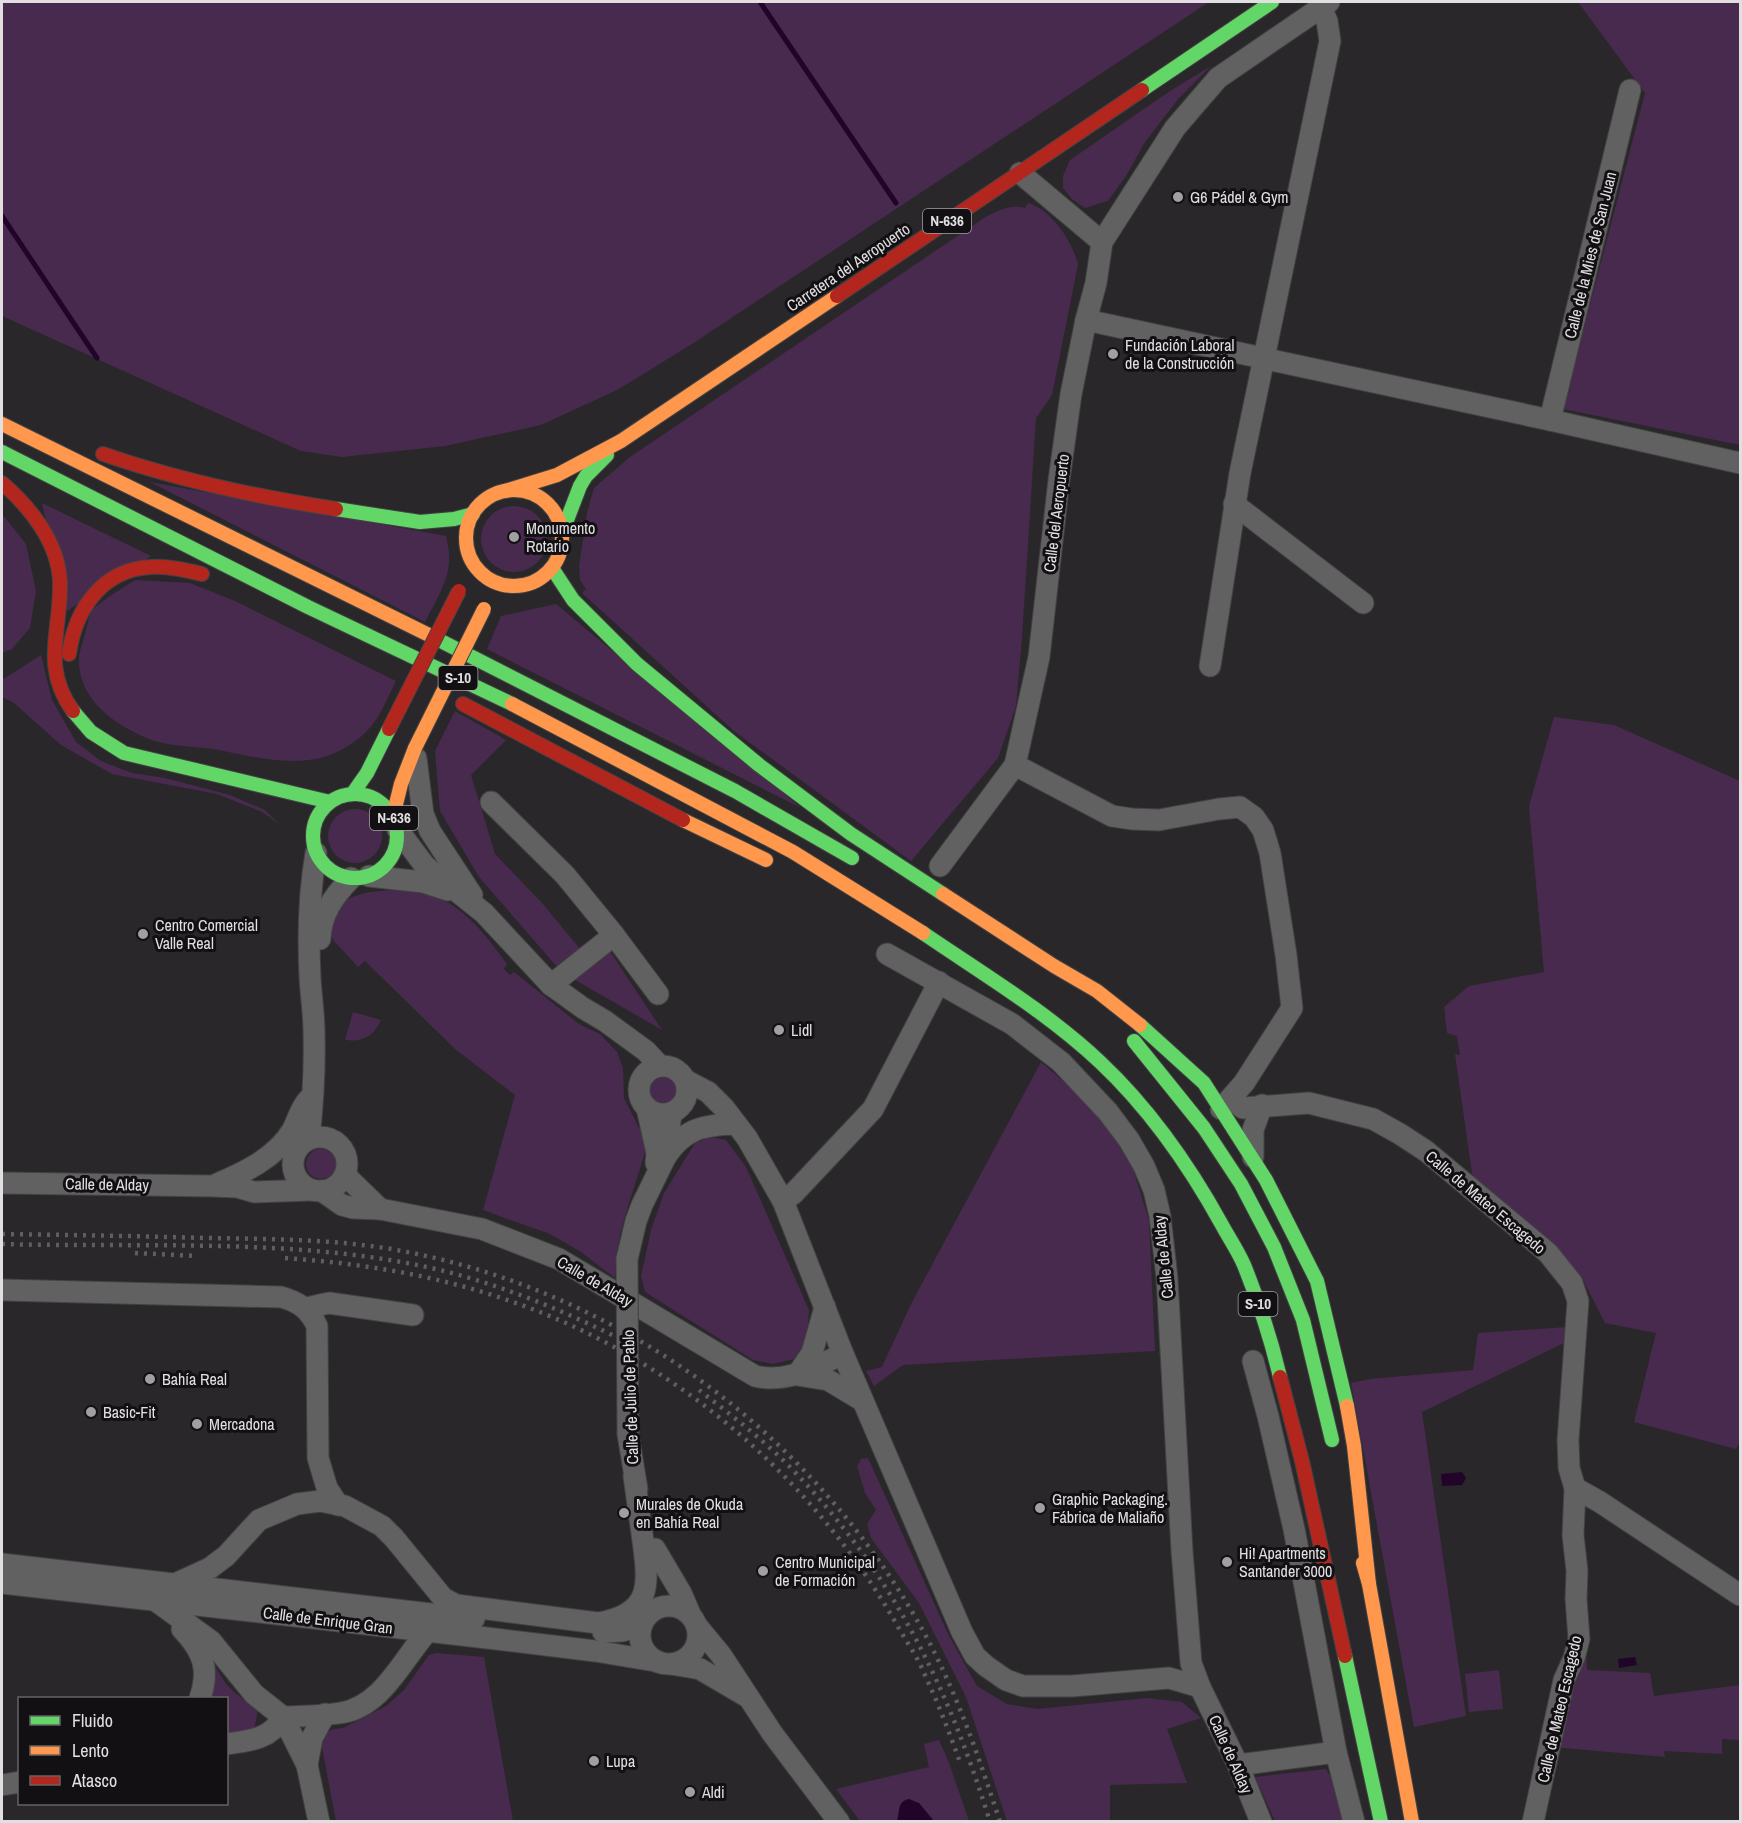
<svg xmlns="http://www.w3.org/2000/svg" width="1742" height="1823" font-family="'Archivo Narrow',sans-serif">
	<rect width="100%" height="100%" fill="#29272a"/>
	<!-- green -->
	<g fill="#482a4f">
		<polygon points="2,2 1209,2 692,344 619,389 541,425 445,446 342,457 301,451 2,316"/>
		<polygon points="1578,2 1740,2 1740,445 1563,409 1645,93"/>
		<polygon points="1211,66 1179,98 1145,142 1126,176 1108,201 1085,208 1072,199 1063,188 1063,176 1070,160 1170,91"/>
		<path d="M1028,203C1052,210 1072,241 1078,264L1052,395L1036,418L1022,638L1016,706L998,758L911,861L734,731L582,593L586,589L580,580L579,566L587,513L594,488L630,457L987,216C1000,210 1011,204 1025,208Z"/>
		<path d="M150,482L446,536C447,542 449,549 449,555C451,578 435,602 425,622Z"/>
		<polygon points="42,503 151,556 67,611"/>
		<circle cx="514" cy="539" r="33"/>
		<polygon points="2,514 26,544 36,591 30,628 12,649 2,653"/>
		<path d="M135,580L190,583L235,601L396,681C382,709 377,728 348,746C309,771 262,759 219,750C199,746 171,747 152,740C116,726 77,700 79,657C80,649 83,641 85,634C87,628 88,619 91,612C94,605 126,586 135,580Z"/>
		<polygon points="556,604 801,808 487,649 501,616"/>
		<polygon points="41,655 52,700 76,742 101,761 132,773 165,778 230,795 265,810 280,825 262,812 217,794 112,774 61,745 14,703 2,697 2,680"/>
		<polygon points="455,711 506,740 471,775 495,854 542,903 581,950 558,968 479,877 440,811 435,751"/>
		<polygon points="1554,717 1614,725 1740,781 1740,1442 1736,1449 1634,1422 1656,1333 1605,1323 1582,1278 1473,1180 1455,1054 1460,1055 1457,1036 1447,1033 1444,1007 1469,986 1544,972 1529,806"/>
		<circle cx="355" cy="836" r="27"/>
		<path d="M397,889C406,890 417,891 426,893C462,903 486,935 507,964L504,969L510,975L514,972L579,1024L600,1034L617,1052L623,1068L624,1098L647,1144C636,1188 615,1232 615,1278L581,1252L550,1234L483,1210L515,1095L455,1049L365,961L358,967L334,941L328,931C330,925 332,918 335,912C346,891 377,892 397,889Z"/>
		<polygon points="609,950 662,1030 572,978"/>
		<path d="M353,1012L381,1020C373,1037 363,1042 345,1040Z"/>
		<polygon points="1041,1062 1080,1096 1104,1121 1131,1162 1149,1221 1155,1351 903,1365 874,1386 866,1371 882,1367 911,1304"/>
		<circle cx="663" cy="1088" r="15"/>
		<polygon points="711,1137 726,1140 746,1167 809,1310 807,1341 794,1359 773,1364 753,1360 645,1292 641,1276 651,1230 664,1193 695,1143"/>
		<circle cx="321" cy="1164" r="15"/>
		<polygon points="1567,1327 1570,1340 1422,1412 1466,1716 1414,1727 1351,1383 1370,1379 1473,1370 1478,1333"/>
		<polygon points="868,1458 949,1636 977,1686 1007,1704 1037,1709 1147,1698 1182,1702 1201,1718 1167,1729 1187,1783 1110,1785 1110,1821 1007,1821 966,1697 919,1603 871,1538 867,1524 876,1510 865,1493 857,1466 861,1459"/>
		<polygon points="1586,1638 1587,1670 1650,1673 1654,1696 1740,1685 1740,1740 1722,1739 1722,1754 1664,1751 1665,1757 1553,1747"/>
		<polygon points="436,1653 484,1657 513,1821 336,1821 321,1742 326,1733 333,1729 343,1728 386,1706 404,1690 429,1655"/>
		<polygon points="214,1665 226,1684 234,1692 258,1710 254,1730 227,1736 226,1698 206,1698"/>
		<polygon points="1499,1670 1503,1709 1469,1712 1465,1674"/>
		<polygon points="939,1740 949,1763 969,1821 860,1821 836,1789 929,1767 924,1744"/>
		<polygon points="1326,1769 1338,1788 1347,1821 1275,1821 1255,1777"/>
	</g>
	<!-- water -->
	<g fill="#22042a">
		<polygon points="1462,1472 1466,1478 1462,1485 1442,1486 1441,1474"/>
		<polygon points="1635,1657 1637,1665 1619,1668 1618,1659"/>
		<path d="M909,1799L919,1803L934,1821H897C900,1812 897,1801 909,1799Z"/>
	</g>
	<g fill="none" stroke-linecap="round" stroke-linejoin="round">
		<!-- stream -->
		<g stroke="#22042a" stroke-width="5">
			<polyline points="760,2 896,203"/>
			<polyline points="2,216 97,358"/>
		</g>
		<defs>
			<g id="street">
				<polyline points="1102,242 1175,128 1218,78 1329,2"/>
				<polyline points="1086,320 1550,420 1740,463"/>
				<polyline points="1550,420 1630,90"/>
				<polyline points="1234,504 1363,603"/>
				<polyline points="1210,666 1240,473 1330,41 1327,21 1321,8"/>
				<polyline points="416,758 423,814 430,831 472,895"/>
				<polyline points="1015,765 1112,816 1132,819 1159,820 1219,809 1240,807 1254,817 1263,830 1270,853 1286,955 1292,1008 1244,1083 1221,1109"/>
				<polyline points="491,802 565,875 614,935 658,994"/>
				<polyline points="398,830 425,866 484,913 551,985 583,1008 605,1021 646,1051 660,1066"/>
				<polyline points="940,866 1015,765 1039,657 1059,480 1071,394 1086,320 1096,283 1102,242 1020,173"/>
				<polyline points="369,876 423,882 448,890"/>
				<path d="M320,939C321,913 334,896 351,878"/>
				<polyline points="887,954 1012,1024 1061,1062 1108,1112 1129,1140 1144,1166 1154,1190 1160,1216 1167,1278 1182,1551 1191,1663 1200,1687 1238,1765 1261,1822"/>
				<polyline points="551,985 614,935"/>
				<circle cx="663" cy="1090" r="24"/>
				<polyline points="685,1080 708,1092 724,1108 747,1138 783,1201 843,1354 962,1632 975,1656 986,1666 1006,1680 1023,1686 1072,1686 1169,1678 1200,1687"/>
				<polyline points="1231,1099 1243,1108 1309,1103 1373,1119 1400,1134 1426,1151 1548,1253 1572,1283 1578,1301 1568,1440 1569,1468 1575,1488 1600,1502 1740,1595"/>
				<polyline points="647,1108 657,1153 656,1163"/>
				<circle cx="320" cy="1164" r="27"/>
				<path d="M309,1138C313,1103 315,1068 314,1032C314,1014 311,996 310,977C308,937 309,893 316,853"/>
				<path d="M666,1156C685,1128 704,1125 736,1124"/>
				<polyline points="1253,1157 1253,1130 1262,1105"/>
				<polyline points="345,1175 380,1209"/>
				<polyline points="2,1183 212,1186 237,1187 254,1192 312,1190"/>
				<path d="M217,1184C245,1172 275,1158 292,1131C298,1120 300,1108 309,1099"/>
				<path d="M322,1191L342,1205L353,1208L380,1209L482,1229L559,1259L755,1376C787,1384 814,1367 843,1354"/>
				<polyline points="783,1201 793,1194 873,1109 939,982"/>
				<polyline points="627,1259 636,1221 642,1205 666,1156 671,1113"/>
				<path d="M2,1290L281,1297C299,1302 309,1309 317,1326L318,1458L327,1488L338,1505"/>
				<polyline points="825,1307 812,1353 797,1375 828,1380 863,1401"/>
				<polyline points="306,1308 329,1303 413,1315"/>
				<polyline points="1253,1361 1268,1416 1294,1529 1336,1752 1354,1822"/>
				<polyline points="628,1434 637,1489"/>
				<polyline points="655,1549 681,1593 690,1614"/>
				<polyline points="2,1564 474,1619"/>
				<polyline points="2,1583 479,1637 595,1651 655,1661"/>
				<path d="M175,1584L210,1568L226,1556L259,1520L297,1504L320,1501L345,1506L382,1526L394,1538L443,1598L456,1605L598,1623C652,1614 649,1585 643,1541C640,1519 637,1498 634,1476"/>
				<polyline points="156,1601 211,1641 254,1694 283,1717 307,1765 319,1822"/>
				<circle cx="669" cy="1635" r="29"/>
				<polyline points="697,1626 721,1655 772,1733 839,1822"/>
				<path d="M182,1629C203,1651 210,1669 200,1698"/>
				<polyline points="603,1632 622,1631 641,1626"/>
				<polyline points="671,1664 700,1669 746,1696"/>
				<path d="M283,1717C302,1716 321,1716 340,1713C382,1707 402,1660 427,1632"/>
				<path d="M226,1744C250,1741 271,1739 283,1717"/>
				<polyline points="307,1765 312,1738 325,1714"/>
				<polyline points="1238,1765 1336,1752"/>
				<polyline points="2,1785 20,1782"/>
				<polyline points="1533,1822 1564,1680 1574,1658 1579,1639 1576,1599 1577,1571 1573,1535 1575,1488"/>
			</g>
			<g id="fast">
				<polyline points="1142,90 1272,2"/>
				<polyline points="2,452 308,607 512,704"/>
				<polyline points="336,509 420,522 454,519 473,514"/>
				<polyline points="562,533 580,486 586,476 607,455"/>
				<polyline points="552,568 573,600 637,664 759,765 851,834 943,894"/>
				<polyline points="433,637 735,791 852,858"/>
				<polyline points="73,711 91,732 124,753 330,802"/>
				<polyline points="353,793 367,773 389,729"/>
				<circle cx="355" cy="836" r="42"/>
				<path d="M923,933C983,974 1047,1012 1100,1062C1150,1109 1189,1165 1222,1225C1229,1238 1238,1251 1244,1265C1259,1302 1271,1339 1280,1377"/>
				<polyline points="1140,1025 1204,1083 1266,1180 1317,1281 1347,1406"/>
				<polyline points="1134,1041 1204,1128 1241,1184 1274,1247 1303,1320 1332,1440"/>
				<polyline points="1345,1656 1381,1822"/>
			</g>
			<g id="slow">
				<polyline points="2,424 433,637"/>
				<circle cx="514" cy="538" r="48"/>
				<polyline points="505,491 557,475 621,441 837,296"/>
				<polyline points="512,704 793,852 923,933"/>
				<polyline points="393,816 401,784 415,748"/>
				<polyline points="683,820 766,860"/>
				<polyline points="943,894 1054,966 1097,991 1140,1025"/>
				<polyline points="1347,1406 1354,1446 1369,1584"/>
				<polyline points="1363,1563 1369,1584 1412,1822"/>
			</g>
			<g id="jam">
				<polyline points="837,296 1142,90"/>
				<path d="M103,454C178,480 257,497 336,509"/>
				<path d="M2,483C30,507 58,542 60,581C62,628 40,666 73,711"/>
				<path d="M69,654C75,610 102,569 151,567C168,566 185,570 202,574"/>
				<polyline points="463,704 683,820"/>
				<polyline points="1280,1377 1302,1461 1345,1656"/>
			</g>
		</defs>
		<!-- street casing -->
		<use href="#street" stroke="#434243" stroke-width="23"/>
		<!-- fast casing -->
		<use href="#fast" stroke="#434243" stroke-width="16"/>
		<!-- slow casing -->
		<use href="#slow" stroke="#434243" stroke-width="16"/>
		<!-- jam casing -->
		<use href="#jam" stroke="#434243" stroke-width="16"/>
		<!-- street -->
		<use href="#street" stroke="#626162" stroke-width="21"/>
		<!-- fast -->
		<use href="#fast" stroke="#63d668" stroke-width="14"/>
		<!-- slow -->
		<use href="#slow" stroke="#ff974d" stroke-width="14"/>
		<!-- jam -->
		<use href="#jam" stroke="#b3261e" stroke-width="14"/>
		<!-- rail -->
		<g stroke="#5f5e60" stroke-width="4.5" stroke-dasharray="3 6" stroke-linecap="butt">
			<path d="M2,1234C70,1235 138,1236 206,1238C266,1239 326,1239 385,1248C606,1284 801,1423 914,1615C952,1679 977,1751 1000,1822"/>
			<path d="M2,1244C145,1248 300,1237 440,1270C505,1286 567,1312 626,1342"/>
			<polyline points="135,1253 198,1256"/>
			<path d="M285,1258C355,1263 422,1273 489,1294C661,1347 808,1470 897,1625C906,1641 917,1656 924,1673C938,1703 950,1734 961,1765"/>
			<path d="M699,1390C730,1414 761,1438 789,1466C891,1571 947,1683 990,1822"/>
		</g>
		<defs>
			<polyline id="street-bridge" points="627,1259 628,1434"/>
			<polyline id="slow-bridge" points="415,748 484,609"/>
			<polyline id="jam-bridge" points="389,729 459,591"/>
		</defs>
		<!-- street-bridge casing -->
		<use href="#street-bridge" stroke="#434243" stroke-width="23" stroke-linecap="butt"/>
		<!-- slow-bridge casing -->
		<use href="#slow-bridge" stroke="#434243" stroke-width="16" stroke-linecap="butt"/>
		<!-- jam-bridge casing -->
		<use href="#jam-bridge" stroke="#434243" stroke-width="16" stroke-linecap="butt"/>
		<!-- street-bridge -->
		<use href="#street-bridge" stroke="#626162" stroke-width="21"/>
		<!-- slow-bridge -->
		<use href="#slow-bridge" stroke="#ff974d" stroke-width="14"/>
		<!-- jam-bridge -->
		<use href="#jam-bridge" stroke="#b3261e" stroke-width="14"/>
	</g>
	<!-- markers -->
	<g fill="#a19fa2" stroke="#121012" stroke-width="2">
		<circle cx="1178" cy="197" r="6"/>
		<circle cx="1113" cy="354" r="6"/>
		<circle cx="514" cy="537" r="6"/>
		<circle cx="143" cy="934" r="6"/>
		<circle cx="779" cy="1030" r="6"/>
		<circle cx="150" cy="1379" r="6"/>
		<circle cx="91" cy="1412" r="6"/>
		<circle cx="197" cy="1424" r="6"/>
		<circle cx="1040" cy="1508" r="6"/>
		<circle cx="624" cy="1513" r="6"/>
		<circle cx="1227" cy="1562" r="6"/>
		<circle cx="763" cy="1571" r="6"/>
		<circle cx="594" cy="1761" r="6"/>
		<circle cx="690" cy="1792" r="6"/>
	</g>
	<g text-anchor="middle" stroke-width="6" stroke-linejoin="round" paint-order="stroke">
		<!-- shield labels -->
		<g fill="#121012" stroke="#a4a1a4" stroke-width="1.5">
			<rect x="923" y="209" width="48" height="24" rx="4.5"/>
			<rect x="438.5" y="666" width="39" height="24" rx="4.5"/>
			<rect x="370" y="806" width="48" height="24" rx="4.5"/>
			<rect x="1238.5" y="1292" width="39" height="24" rx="4.5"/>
		</g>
		<g font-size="15" font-weight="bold" fill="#e2dfe2">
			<text x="947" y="226">N-636</text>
			<text x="458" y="683">S-10</text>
			<text x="394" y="823">N-636</text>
			<text x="1258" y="1309">S-10</text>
		</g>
		<!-- poi labels -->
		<g font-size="16" fill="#e2dfe2" stroke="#121012" text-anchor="start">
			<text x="1190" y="203">G6 Pádel &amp; Gym</text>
			<text x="1125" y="351">Fundación Laboral<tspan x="1125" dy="18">de la Construcción</tspan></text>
			<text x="526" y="534">Monumento<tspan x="526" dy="18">Rotario</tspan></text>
			<text x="155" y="931">Centro Comercial<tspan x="155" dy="18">Valle Real</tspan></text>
			<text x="791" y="1036">Lidl</text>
			<text x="162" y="1385">Bahía Real</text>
			<text x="103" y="1418">Basic-Fit</text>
			<text x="209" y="1430">Mercadona</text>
			<text x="1052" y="1505">Graphic Packaging.<tspan x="1052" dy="18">Fábrica de Maliaño</tspan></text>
			<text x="636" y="1510">Murales de Okuda<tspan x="636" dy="18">en Bahía Real</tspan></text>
			<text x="1239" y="1559">Hi! Apartments<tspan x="1239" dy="18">Santander 3000</tspan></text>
			<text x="775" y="1568">Centro Municipal<tspan x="775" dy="18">de Formación</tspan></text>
			<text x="606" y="1767">Lupa</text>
			<text x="702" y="1798">Aldi</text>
		</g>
		<!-- street labels -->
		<g font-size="16" fill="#e2dfe2" stroke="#121012">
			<text transform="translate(1590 255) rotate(-76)" y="6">Calle de la Mies de San Juan</text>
			<text transform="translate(848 267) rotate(-34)" y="6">Carretera del Aeropuerto</text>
			<text transform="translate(1056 513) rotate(-83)" y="6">Calle del Aeropuerto</text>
			<text transform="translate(107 1184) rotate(1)" y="6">Calle de Alday</text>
			<text transform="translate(1486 1202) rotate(40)" y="6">Calle de Mateo Escagedo</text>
			<text transform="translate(1163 1257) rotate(-96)" y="6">Calle de Alday</text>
			<text transform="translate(595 1281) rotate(30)" y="6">Calle de Alday</text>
			<text transform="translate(630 1397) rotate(-92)" y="6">Calle de Julio de Pablo</text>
			<text transform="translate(328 1620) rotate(7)" y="6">Calle de Enrique Gran</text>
			<text transform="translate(1559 1709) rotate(-77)" y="6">Calle de Mateo Escagedo</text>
			<text transform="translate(1231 1754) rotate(66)" y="6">Calle de Alday</text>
		</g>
	</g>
	<!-- border -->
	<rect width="1742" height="1823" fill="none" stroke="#e2dfe2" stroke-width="6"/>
	<!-- legend -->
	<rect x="18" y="1697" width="210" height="108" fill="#121012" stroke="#656365" stroke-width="1.5"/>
	<rect x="30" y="1716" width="30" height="9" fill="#63d668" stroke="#656365" stroke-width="1.5"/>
	<text x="72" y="1727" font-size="18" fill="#e2dfe2">Fluido</text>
	<rect x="30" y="1746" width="30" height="9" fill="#ff974d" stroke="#656365" stroke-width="1.5"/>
	<text x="72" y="1757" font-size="18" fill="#e2dfe2">Lento</text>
	<rect x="30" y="1776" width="30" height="9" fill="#b3261e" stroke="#656365" stroke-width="1.5"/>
	<text x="72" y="1787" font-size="18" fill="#e2dfe2">Atasco</text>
</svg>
